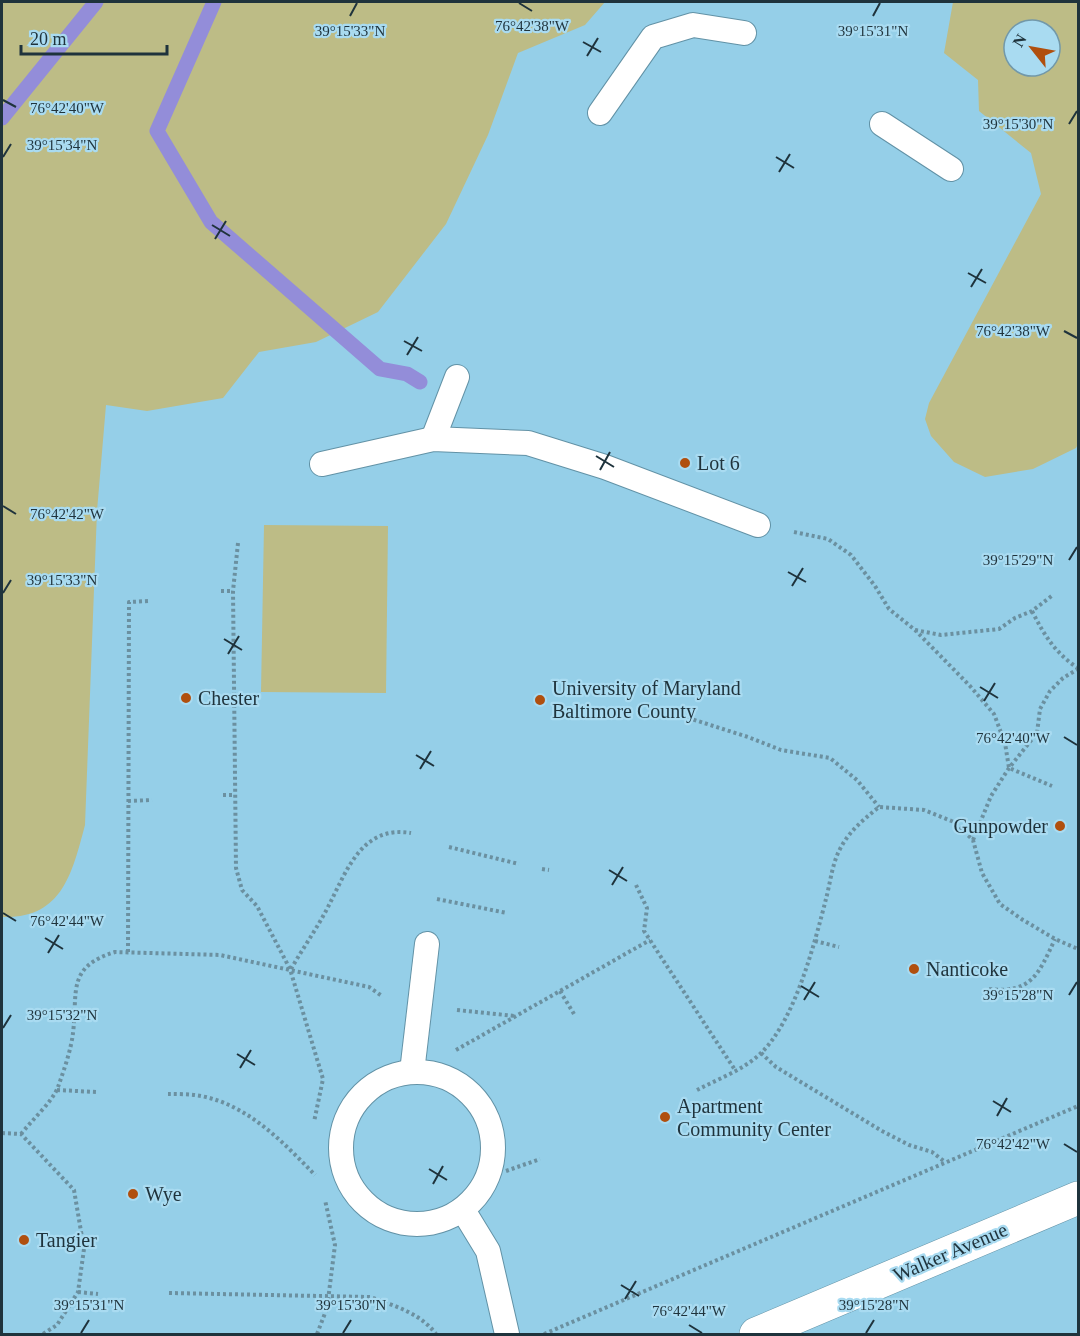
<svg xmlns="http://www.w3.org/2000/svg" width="1080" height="1336" font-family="Georgia,serif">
	<rect width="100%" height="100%" fill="#a9dbf1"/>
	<!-- built -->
	<path fill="#95cfe8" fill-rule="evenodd" d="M2,2H1078V1334H2ZM1014,30H1050V66H1014Z"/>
	<!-- green -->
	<g fill="#bdbc86" fill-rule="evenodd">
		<path d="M2,2H605L585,25L518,53L488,135L446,224L378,312L316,342L259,352L223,398L147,411L106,405L97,511L85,825C72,874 62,919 2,917Z"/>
		<path d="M953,2H1078V444L1076,448L1033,469L985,477L954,462L931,436L925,419L929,403L1041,194L1031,153L979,111L978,80L944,53ZM1014,30H1050V66H1014Z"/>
		<polygon points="264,525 388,526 386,693 261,692"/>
	</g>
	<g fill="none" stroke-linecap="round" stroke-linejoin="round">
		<!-- stream -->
		<g stroke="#938dd9" stroke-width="15">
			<polyline points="214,2 157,131 211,222 380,369 407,374 420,382"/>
			<polyline points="2,118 96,2"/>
		</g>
		<defs>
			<g id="lane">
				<polyline points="600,113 653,37 693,25 744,33"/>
				<polyline points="882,124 951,169"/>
				<polyline points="433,439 457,377"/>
				<polyline points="322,464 433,439 528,443 605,467 758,525"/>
				<polyline points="412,1072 427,944"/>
				<circle cx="417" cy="1148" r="76"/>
				<polyline points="463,1210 488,1251 507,1334"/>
			</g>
			<polyline id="street" points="756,1334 1078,1198"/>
		</defs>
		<!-- lane casing -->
		<use href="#lane" stroke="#6292a6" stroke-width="26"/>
		<!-- street casing -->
		<use href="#street" stroke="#6292a6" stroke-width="34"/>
		<!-- path -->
		<g stroke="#6b90a0" stroke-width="4" stroke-dasharray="3 3" stroke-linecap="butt">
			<polyline points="794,532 828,539 851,555 875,586 889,609 915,630 970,686 994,714 1005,743 1009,768 1052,786"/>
			<polyline points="238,543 233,591 236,868 242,890 257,906 290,969 323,1079 314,1122"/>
			<polyline points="221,591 233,591"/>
			<path d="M1032,611C1044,635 1056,654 1078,668"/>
			<polyline points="915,630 941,635 999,629 1015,618 1032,611 1053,595"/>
			<polyline points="682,716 748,737 781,750 830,758 857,780 879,807"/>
			<polyline points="223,795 234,795"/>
			<polyline points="128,801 152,800"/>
			<polyline points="973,840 991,796 1009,768 1037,733 1040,709 1050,691 1063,678 1078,669"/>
			<polyline points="449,847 519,864"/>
			<polyline points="542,869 549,870"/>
			<polyline points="636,885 647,908 644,931 735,1070"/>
			<polyline points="437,899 507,913"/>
			<polyline points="815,941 839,947"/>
			<polyline points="128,952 129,602 149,601"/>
			<path d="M291,969C303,948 318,927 329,905C347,870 362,825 411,833"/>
			<path d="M989,989C1032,994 1039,973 1055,939"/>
			<polyline points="560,991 574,1014"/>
			<polyline points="457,1010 515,1016"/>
			<polyline points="456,1050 650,940"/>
			<polyline points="761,1053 776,1067 882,1131 909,1145 932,1152 945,1162"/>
			<polyline points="57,1090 96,1092"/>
			<path d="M697,1090C718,1079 743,1070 760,1054C795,1021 814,945 826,899C830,884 832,865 839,851C848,832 863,820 879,807L924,810L954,822L973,840L982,873L1000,904L1023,920L1055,939L1078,949"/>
			<path d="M168,1094C178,1094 190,1094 201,1096C248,1105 283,1142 315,1175"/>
			<polyline points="2,1133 21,1134 74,1190 84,1249 78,1292 57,1325 43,1334"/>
			<path d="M21,1134C31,1121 53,1101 58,1087C64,1070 71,1050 73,1033C78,992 66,967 115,952L220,955L369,987L382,996"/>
			<polyline points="506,1171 540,1159"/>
			<polyline points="78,1292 98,1294"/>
			<path d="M169,1293L370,1297C395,1306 420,1313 436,1334"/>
			<polyline points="317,1334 327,1308 335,1245 325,1200"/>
			<polyline points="544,1334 1078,1106"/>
		</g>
		<!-- lane -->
		<use href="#lane" stroke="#fff" stroke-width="24"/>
		<!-- street -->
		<use href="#street" stroke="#fff" stroke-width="33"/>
	</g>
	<!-- ticks -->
	<path fill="none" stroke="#1f333c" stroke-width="2" d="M519,3L532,11M350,16L357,3M873,16L880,3M583,42L601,52M587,56L598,38M3,100L16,107M1069,124L1077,111M3,157L11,144M776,157L794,168M779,172L790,154M212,225L230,236M215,239L226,221M968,273L986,283M971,287L982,269M1064,331L1077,338M404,341L422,351M407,355L418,337M596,456L614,467M600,470L610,452M3,506L16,514M1069,560L1077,547M788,572L806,582M792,586L803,568M3,593L11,580M224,639L242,650M228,654L239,636M980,687L998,698M984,701L995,683M1064,737L1077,745M416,755L434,766M420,769L431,751M609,870L627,881M612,885L623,867M3,913L16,921M45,938L63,949M48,953L59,935M801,986L819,997M1069,995L1077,982M804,1000L815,982M3,1028L11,1015M237,1054L255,1065M240,1068L251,1050M993,1101L1011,1112M997,1116L1007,1098M1064,1144L1077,1152M429,1169L447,1180M433,1184L443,1166M621,1285L639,1296M625,1299L636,1281M689,1325L702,1333M81,1333L89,1320M343,1333L351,1320M866,1333L874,1320"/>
	<!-- markers -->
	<g fill="#b04f0e" stroke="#a9dbf1" stroke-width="2">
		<circle cx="685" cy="463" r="6"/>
		<circle cx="186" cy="698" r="6"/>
		<circle cx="540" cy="700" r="6"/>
		<circle cx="1060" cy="826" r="6"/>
		<circle cx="914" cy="969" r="6"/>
		<circle cx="665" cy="1117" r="6"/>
		<circle cx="133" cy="1194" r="6"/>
		<circle cx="24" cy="1240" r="6"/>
	</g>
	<g text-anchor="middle" stroke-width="4.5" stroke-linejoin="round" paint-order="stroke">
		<!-- poi labels -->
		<g font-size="20" fill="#1f333c" stroke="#a9dbf1" text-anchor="start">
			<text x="697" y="470">Lot 6</text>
			<text x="552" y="695">University of Maryland<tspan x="552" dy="23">Baltimore County</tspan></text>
			<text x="198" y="705">Chester</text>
			<text x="1048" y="833" text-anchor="end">Gunpowder</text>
			<text x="926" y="976">Nanticoke</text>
			<text x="677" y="1113">Apartment<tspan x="677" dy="23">Community Center</tspan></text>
			<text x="145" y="1201">Wye</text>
			<text x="36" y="1247">Tangier</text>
		</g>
		<!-- street labels -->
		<g font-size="20" fill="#1f333c" stroke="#a9dbf1">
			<text transform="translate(950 1252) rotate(-23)" y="7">Walker Avenue</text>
		</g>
	</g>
	<g font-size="15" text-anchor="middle" fill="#1f333c" stroke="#a9dbf1" stroke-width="4.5" stroke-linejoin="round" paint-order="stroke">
		<text x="532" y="31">76°42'38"W</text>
		<text x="873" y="36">39°15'31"N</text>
		<text x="350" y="36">39°15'33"N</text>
		<text x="67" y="113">76°42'40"W</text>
		<text x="1018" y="129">39°15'30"N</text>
		<text x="62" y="150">39°15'34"N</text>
		<text x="1013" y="336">76°42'38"W</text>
		<text x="67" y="519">76°42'42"W</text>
		<text x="1018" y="565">39°15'29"N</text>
		<text x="62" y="585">39°15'33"N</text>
		<text x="1013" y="743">76°42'40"W</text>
		<text x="67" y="926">76°42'44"W</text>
		<text x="1018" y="1000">39°15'28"N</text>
		<text x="62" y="1020">39°15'32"N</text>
		<text x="1013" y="1149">76°42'42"W</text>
		<text x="89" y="1310">39°15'31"N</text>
		<text x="351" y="1310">39°15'30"N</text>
		<text x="874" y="1310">39°15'28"N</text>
		<text x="689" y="1316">76°42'44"W</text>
	</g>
	<!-- border -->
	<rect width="1080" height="1336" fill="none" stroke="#1f333c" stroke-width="6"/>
	<!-- north arrow -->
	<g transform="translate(1032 48) rotate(301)"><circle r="28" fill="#a9dbf1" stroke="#7298a9" stroke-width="1.5"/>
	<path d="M0-4.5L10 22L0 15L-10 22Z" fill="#b04f0e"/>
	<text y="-9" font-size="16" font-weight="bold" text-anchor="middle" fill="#1f333c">N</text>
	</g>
	<!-- scale -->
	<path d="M21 45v9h146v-9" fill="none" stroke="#1f333c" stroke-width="3"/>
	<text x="30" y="45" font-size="18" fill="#1f333c" stroke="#a9dbf1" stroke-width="4.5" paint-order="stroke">20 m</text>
</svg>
